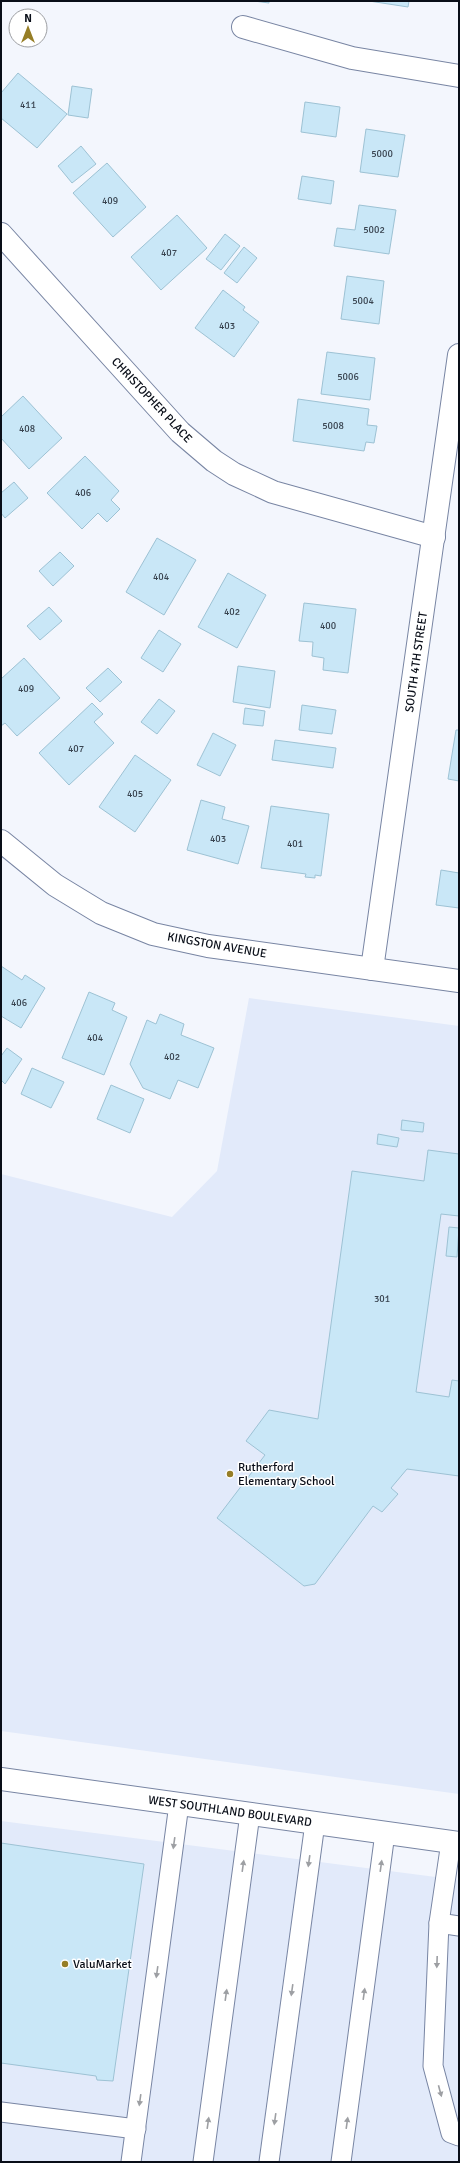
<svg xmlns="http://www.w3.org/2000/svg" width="460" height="2163" font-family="Signika,sans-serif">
	<rect width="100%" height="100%" fill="#f3f6fd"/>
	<!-- built -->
	<g fill="#e2eafa">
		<polygon points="249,998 459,1026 459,1794 1,1731 1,1174 172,1217 217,1171"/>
		<polygon points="1,1821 459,1880 459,2162 1,2162"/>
	</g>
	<!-- building -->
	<g fill="#c9e7f7" stroke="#9dc2d4">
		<polygon points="254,1 269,1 269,3"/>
		<polygon points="369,1 409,1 408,7"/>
		<polygon points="18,73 67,114 37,148 1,118 1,93"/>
		<polygon points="72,86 92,89 88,118 68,115"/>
		<polygon points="305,102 340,107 336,137 301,132"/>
		<polygon points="366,129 405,135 398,177 360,172"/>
		<polygon points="81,146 96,164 72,183 58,166"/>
		<polygon points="107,163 146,207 113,237 73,193"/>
		<polygon points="302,176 334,181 331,204 298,199"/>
		<polygon points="359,205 396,210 389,254 334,246 337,228 355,230"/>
		<polygon points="177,215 207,248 161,290 131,257"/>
		<polygon points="225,234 240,246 221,270 206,259"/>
		<polygon points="244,247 257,258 237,283 224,273"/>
		<polygon points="347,276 384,281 379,324 341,319"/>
		<polygon points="223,290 245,307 243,310 259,322 234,357 195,328"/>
		<polygon points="327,352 375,358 370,400 321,394"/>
		<polygon points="23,396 62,438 29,469 1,438 1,417"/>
		<polygon points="298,399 369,409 367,425 377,426 374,443 366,442 364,451 293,441"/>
		<polygon points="85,456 119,491 111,500 120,509 107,522 98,513 82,529 47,493"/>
		<polygon points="14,482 28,498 5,518 1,513 1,493"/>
		<polygon points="157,538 196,560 164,615 126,592"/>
		<polygon points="60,552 74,566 53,586 39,571"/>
		<polygon points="228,573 266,595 237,648 198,627"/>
		<polygon points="304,603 356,609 348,673 323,670 324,658 312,656 313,642 299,641"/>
		<polygon points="49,607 62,621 40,640 27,626"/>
		<polygon points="159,630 181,644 163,672 141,658"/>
		<polygon points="24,658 60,698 17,736 5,723 1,726 1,679"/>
		<polygon points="238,666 275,671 270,708 233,702"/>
		<polygon points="108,668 122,682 100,702 86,688"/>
		<polygon points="159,699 175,711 157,734 141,722"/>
		<polygon points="92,703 103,714 94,722 114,743 69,785 39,753"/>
		<polygon points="302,705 336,710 332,734 299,730"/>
		<polygon points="245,708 265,711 263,726 243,724"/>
		<polygon points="456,730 459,730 459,781 448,779"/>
		<polygon points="213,733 236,745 220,776 197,765"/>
		<polygon points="275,740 336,748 333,768 272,760"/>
		<polygon points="135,755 171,780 135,832 99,807"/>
		<polygon points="201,800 225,807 222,819 249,826 238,864 187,850"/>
		<polygon points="271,806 329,814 321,876 315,875 315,878 305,877 306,874 261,868"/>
		<polygon points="441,870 459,873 459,908 436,905"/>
		<polygon points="1,966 22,980 25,975 45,988 21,1028 1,1016"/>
		<polygon points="89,992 115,1003 112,1010 127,1017 104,1075 62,1058"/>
		<polygon points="160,1014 184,1024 181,1035 214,1048 198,1088 178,1080 170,1099 143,1088 130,1064 147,1020 156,1024"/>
		<polygon points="7,1048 22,1059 5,1084 1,1080 1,1056"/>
		<polygon points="32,1068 64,1082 51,1108 21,1094"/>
		<polygon points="111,1085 144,1099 130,1133 97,1119"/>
		<polygon points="402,1120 424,1123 423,1132 401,1130"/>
		<polygon points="378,1134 399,1138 397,1147 377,1144"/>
		<polygon points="428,1150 459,1154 459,1216 441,1214 416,1392 449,1397 452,1380 459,1381 459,1476 407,1469 391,1488 398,1494 382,1512 373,1506 315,1584 304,1586 217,1518 265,1455 246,1441 269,1410 318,1419 352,1171 424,1181"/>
		<polygon points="449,1227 459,1228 457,1257 446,1256"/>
		<polygon points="1,1843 144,1864 113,2081 97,2080 96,2076 1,2063"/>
	</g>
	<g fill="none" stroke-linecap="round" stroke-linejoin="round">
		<defs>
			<g id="lane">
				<polyline points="451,1842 439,1923 459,1926"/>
				<polyline points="439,1923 433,2066 451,2133 459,2136"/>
				<polyline points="1,2112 136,2129"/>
				<polyline points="131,2162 179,1804"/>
				<polyline points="203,2162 250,1814"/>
				<polyline points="269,2162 315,1823"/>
				<polyline points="341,2162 385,1833"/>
			</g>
			<g id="street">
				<polyline points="243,27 352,58 459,76"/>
				<polyline points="1,234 180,432 214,461 234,474 273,492 434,537"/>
				<polyline points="1,841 55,885 101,913 153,934 208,946 459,981"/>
				<polyline points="372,969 459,355"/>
				<polyline points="1,1779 459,1843"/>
			</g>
		</defs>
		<!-- lane casing -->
		<use href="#lane" stroke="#7885a3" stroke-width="21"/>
		<!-- street casing -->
		<use href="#street" stroke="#7885a3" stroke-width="24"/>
		<!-- lane -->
		<use href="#lane" stroke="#fff" stroke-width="19"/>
		<!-- street -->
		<use href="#street" stroke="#fff" stroke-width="22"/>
	</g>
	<!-- one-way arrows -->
	<defs><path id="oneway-solid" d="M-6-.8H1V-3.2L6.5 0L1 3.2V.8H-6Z"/></defs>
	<g fill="#9d9fa3">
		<use href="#oneway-solid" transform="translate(174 1843) rotate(98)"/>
		<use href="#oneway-solid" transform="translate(309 1861) rotate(98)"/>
		<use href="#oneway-solid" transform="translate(243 1866) rotate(-82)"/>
		<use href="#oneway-solid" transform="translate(381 1866) rotate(-82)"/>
		<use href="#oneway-solid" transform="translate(437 1962) rotate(92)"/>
		<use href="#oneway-solid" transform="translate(157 1972) rotate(98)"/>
		<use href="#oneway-solid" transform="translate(292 1990) rotate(98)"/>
		<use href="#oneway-solid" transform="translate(364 1994) rotate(-82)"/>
		<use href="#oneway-solid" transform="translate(226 1995) rotate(-82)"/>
		<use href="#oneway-solid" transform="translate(440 2091) rotate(75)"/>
		<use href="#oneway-solid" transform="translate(140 2100) rotate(98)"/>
		<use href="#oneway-solid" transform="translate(275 2119) rotate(98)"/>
		<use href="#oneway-solid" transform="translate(208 2123) rotate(-82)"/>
		<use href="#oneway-solid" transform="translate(347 2123) rotate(-82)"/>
	</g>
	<!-- markers -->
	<g fill="#967e26" stroke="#fff" stroke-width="1.5">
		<circle cx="230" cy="1474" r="4"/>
		<circle cx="65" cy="1964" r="4"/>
	</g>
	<g text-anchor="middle" stroke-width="3" stroke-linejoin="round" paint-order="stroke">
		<!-- number labels -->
		<g font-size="10" fill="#394450">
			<text x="28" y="108">411</text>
			<text x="382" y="157">5000</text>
			<text x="110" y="204">409</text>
			<text x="374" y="233">5002</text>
			<text x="169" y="256">407</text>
			<text x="363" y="304">5004</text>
			<text x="227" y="329">403</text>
			<text x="348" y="380">5006</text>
			<text x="333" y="429">5008</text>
			<text x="27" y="432">408</text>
			<text x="83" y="496">406</text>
			<text x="161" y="580">404</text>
			<text x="232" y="615">402</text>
			<text x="328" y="629">400</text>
			<text x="26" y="692">409</text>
			<text x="76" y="752">407</text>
			<text x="135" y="797">405</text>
			<text x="218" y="842">403</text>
			<text x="295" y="847">401</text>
			<text x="19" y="1006">406</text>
			<text x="95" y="1041">404</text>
			<text x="172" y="1060">402</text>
			<text x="382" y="1302">301</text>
		</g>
		<!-- street labels -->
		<g font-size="12" fill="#090e18" stroke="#fff">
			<text transform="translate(152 400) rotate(47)" y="4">CHRISTOPHER PLACE</text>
			<text transform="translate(416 662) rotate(-82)" y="4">SOUTH 4TH STREET</text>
			<text transform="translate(217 945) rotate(10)" y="4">KINGSTON AVENUE</text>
			<text transform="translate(230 1811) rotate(8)" y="4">WEST SOUTHLAND BOULEVARD</text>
		</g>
		<!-- poi labels -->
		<g font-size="12" fill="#090e18" stroke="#fff" text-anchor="start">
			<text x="238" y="1471">Rutherford<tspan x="238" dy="14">Elementary School</tspan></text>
			<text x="73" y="1968">ValuMarket</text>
		</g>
	</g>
	<!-- border -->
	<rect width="460" height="2163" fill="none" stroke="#090e18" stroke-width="4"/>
	<!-- north arrow -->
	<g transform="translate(28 28)"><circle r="19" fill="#ffffff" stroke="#9d9fa3"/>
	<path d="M0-3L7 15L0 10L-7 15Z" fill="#967e26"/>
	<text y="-6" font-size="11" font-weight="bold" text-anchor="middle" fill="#090e18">N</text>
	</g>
</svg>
